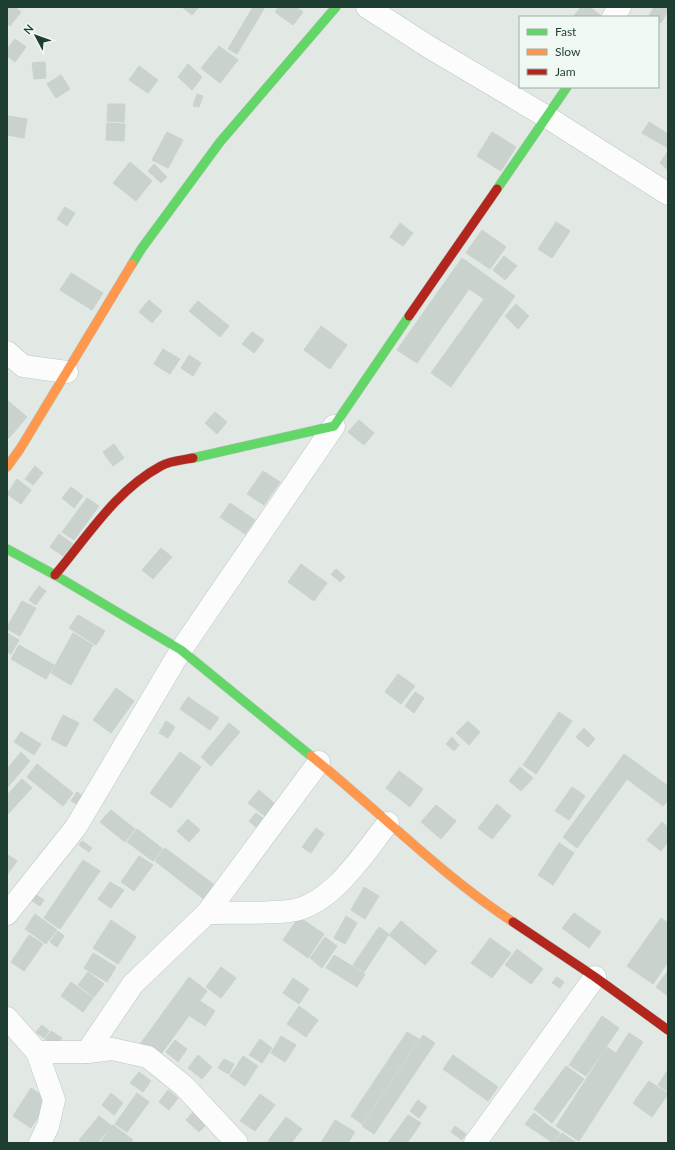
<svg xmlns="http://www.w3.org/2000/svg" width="675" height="1150" font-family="Lato,sans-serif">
	<rect width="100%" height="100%" fill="#e2e9e5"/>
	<!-- building -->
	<g fill="#cad2ce" stroke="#cbd2ce">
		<polygon points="7,7 15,7 21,12 10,26 7,23"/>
		<polygon points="182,7 199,7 192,15"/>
		<polygon points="253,7 265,7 237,54 228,49"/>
		<polygon points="279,7 296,7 303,12 293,25 275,12"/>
		<polygon points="581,7 590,7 601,16 573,17"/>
		<polygon points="654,7 668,7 668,11 661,23 658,21 658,17 649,16"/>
		<polygon points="15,39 26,47 15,62 7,56 7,49"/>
		<polygon points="219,46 238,60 220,83 201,68"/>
		<polygon points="45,62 46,78 34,79 32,63"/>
		<polygon points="188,64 202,77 192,90 178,77"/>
		<polygon points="139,66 158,80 148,93 129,80"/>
		<polygon points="61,75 70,89 56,98 47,84"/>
		<polygon points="197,94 203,96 199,107 193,106"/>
		<polygon points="108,104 125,104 124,122 107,121"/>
		<polygon points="8,116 27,119 24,138 7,135"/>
		<polygon points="649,122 668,134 668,148 642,133"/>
		<polygon points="107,123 125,124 124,141 106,140"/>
		<polygon points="167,132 183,140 168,168 152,160"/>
		<polygon points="492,132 516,147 501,171 477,156"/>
		<polygon points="668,151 668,168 667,169 660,163"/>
		<polygon points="130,162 152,181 136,201 113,183"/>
		<polygon points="154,164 167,177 161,183 148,171"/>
		<polygon points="65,207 75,213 67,226 57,219"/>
		<polygon points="556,222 570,231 552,258 538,249"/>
		<polygon points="400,223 413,233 403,246 390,237"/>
		<polygon points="482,230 506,247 490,269 466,253"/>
		<polygon points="504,256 517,266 505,280 493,270"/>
		<polygon points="462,258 515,296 451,387 431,373 484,299 469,289 417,363 397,350"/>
		<polygon points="71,273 103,293 92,310 60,290"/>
		<polygon points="149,300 162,311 152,323 139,312"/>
		<polygon points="198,301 229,326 220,337 189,311"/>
		<polygon points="516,304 529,316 518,329 505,316"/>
		<polygon points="321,326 347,345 330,369 304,350"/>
		<polygon points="252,332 264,340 254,353 242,344"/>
		<polygon points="163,349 180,359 170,374 154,364"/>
		<polygon points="189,355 201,363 193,376 181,368"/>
		<polygon points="7,400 27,417 9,438 7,436"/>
		<polygon points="215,412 227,422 217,434 205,423"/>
		<polygon points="359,420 374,433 364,445 348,432"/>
		<polygon points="114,444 124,458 113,466 103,452"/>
		<polygon points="35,466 43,473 33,485 25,479"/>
		<polygon points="263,471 280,482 264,505 247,494"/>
		<polygon points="17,479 31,490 21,504 7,494"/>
		<polygon points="71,487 83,496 74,508 62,498"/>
		<polygon points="87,498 99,506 74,540 62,532"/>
		<polygon points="230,503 255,520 245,534 220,517"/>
		<polygon points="59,534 73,544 63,556 50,547"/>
		<polygon points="161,548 172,557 153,579 142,570"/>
		<polygon points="301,564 327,583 314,601 288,582"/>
		<polygon points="336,569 345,577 340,582 331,574"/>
		<polygon points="39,586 46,591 36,605 29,600"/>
		<polygon points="22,601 36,608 20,636 7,629 7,627"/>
		<polygon points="78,615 105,631 96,645 69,628"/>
		<polygon points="7,633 19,640 11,654 7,652"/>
		<polygon points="73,633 93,645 71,685 51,673"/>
		<polygon points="19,645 54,665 46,679 11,659"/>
		<polygon points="398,674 415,686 401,704 385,692"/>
		<polygon points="116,688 134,701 111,733 93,720"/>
		<polygon points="415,692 424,698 414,713 405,706"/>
		<polygon points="188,697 219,718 210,730 180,709"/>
		<polygon points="559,712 572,721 536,774 523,765"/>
		<polygon points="63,715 79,723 66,747 51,739"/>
		<polygon points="166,721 175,727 168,738 159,733"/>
		<polygon points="468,721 480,732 469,745 456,733"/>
		<polygon points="229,723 240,732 211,766 201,757"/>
		<polygon points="584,728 595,739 588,747 576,737"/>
		<polygon points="21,732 41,744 34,755 14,742"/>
		<polygon points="452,737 459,745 454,751 446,744"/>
		<polygon points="21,752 30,761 7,788 7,769"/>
		<polygon points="180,752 201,767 171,808 150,793"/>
		<polygon points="624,754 668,786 668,800 663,806 627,779 577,848 563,837"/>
		<polygon points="37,764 73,793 63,806 27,777"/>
		<polygon points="520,767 533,778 521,791 509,781"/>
		<polygon points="399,771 423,789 410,807 386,788"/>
		<polygon points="22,779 32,788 7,815 7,795"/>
		<polygon points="572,787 585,796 569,820 555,811"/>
		<polygon points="259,790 275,804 265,816 248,803"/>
		<polygon points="77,792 89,800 83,808 71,801"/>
		<polygon points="497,804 511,816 492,839 478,828"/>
		<polygon points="436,805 456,821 441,839 421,822"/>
		<polygon points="111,810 135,829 125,842 100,822"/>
		<polygon points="256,813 264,819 257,828 249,821"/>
		<polygon points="188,819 200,830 189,842 177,831"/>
		<polygon points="662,822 668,827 668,842 661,851 647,840"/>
		<polygon points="316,828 324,834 311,853 302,847"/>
		<polygon points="137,829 163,849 153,861 127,842"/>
		<polygon points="82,841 92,848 89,852 79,845"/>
		<polygon points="559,843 574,853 553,885 538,875"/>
		<polygon points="165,848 216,886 205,900 155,861"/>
		<polygon points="7,854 17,861 7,875"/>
		<polygon points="139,856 153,865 134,891 121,882"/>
		<polygon points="83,860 100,871 60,929 44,918"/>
		<polygon points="110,882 124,890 111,908 98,899"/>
		<polygon points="364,887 379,896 365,919 351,910"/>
		<polygon points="35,894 44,900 40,906 31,900"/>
		<polygon points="574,913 601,932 589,948 562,928"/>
		<polygon points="35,914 57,930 46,944 25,929"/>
		<polygon points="346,916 357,923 345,944 334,938"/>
		<polygon points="299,917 324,934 308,958 283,940"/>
		<polygon points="661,918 668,923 668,962 653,984 627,966"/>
		<polygon points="111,920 136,937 118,964 93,948"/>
		<polygon points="401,921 437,951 425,965 389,935"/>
		<polygon points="379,927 389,934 364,972 353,965"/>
		<polygon points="58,931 64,936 57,947 50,942"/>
		<polygon points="29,935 43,944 24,971 11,962"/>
		<polygon points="325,937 337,946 322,968 310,958"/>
		<polygon points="490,938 511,953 492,978 471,963"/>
		<polygon points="517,949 543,969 531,984 505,965"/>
		<polygon points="93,953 116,967 107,982 84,968"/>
		<polygon points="334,955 365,974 357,987 326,968"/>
		<polygon points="221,967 236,978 221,998 206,987"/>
		<polygon points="668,971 668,996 656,987"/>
		<polygon points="88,972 104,984 94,997 78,985"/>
		<polygon points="189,977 207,991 156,1061 138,1047"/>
		<polygon points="557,977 564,982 560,988 552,983"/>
		<polygon points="293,978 309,989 299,1004 283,993"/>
		<polygon points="71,982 93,998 83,1012 61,996"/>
		<polygon points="200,1001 215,1011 205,1026 190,1016"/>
		<polygon points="299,1006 318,1020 306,1037 287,1024"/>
		<polygon points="602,1016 619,1028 586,1076 569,1065"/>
		<polygon points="42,1025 49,1031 44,1038 36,1032"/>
		<polygon points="51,1031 62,1038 56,1047 45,1039"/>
		<polygon points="407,1032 419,1039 362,1124 351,1116"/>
		<polygon points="629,1033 643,1042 579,1141 556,1126 607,1047 616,1053"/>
		<polygon points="423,1035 435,1043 374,1134 362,1126"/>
		<polygon points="281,1036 296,1045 285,1062 271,1053"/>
		<polygon points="260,1039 272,1048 262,1063 249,1055"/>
		<polygon points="175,1040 187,1049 178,1062 166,1052"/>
		<polygon points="198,1055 212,1067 202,1079 188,1068"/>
		<polygon points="453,1055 498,1087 488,1101 443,1069"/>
		<polygon points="243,1056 258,1066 245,1086 230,1076"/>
		<polygon points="224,1059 234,1064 229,1074 218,1068"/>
		<polygon points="566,1066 584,1079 552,1123 534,1109"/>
		<polygon points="667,1071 668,1072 668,1092 658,1085"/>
		<polygon points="139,1072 151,1081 143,1092 130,1083"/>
		<polygon points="649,1081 668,1094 652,1117 633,1103"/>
		<polygon points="31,1088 49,1100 31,1128 13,1116"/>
		<polygon points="168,1090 178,1098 169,1110 159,1102"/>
		<polygon points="111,1093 123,1103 114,1115 102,1105"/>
		<polygon points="137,1093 149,1102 127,1132 115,1124"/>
		<polygon points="260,1094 275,1105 255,1131 240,1121"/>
		<polygon points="418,1100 427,1107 419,1118 410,1111"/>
		<polygon points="193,1112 207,1124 199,1132 186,1120"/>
		<polygon points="534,1113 543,1120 535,1131 525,1124"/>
		<polygon points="408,1115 421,1123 407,1143 388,1143"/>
		<polygon points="99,1116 112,1126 97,1143 83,1143 79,1140"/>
		<polygon points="286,1117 302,1129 291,1143 270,1143 268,1141"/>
		<polygon points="335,1120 355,1132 348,1143 321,1143"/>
		<polygon points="543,1121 560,1133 553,1143 536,1131"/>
		<polygon points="113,1125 133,1140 130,1143 100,1143"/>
		<polygon points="455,1126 466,1134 462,1140 451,1132"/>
		<polygon points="562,1133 575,1142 574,1143 554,1143"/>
	</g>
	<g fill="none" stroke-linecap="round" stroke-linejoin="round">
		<defs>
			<g id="street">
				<polyline points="367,7 429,47 547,117 668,194"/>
				<polyline points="613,17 620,7"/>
				<polyline points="7,352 23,366 67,372"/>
				<path d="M207,913C234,912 263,914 290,911C331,906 364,853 388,823"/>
				<polyline points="7,914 76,827 181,650 334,426"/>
				<polyline points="7,1018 37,1052 54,1100 48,1126 40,1143"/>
				<polyline points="37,1052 87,1052 112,1049 148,1057 184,1086 237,1143"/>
				<polyline points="87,1052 133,984 207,913 319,762"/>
				<polyline points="475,1143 595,977"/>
			</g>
			<g id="fast">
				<polyline points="497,189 567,87"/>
				<polyline points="132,264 142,248 220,142 336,7"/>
				<polyline points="193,458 334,426 409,316"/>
				<polyline points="7,549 55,575 181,650 311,756"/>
			</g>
			<g id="slow">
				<polyline points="7,467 20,449 132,264"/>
				<path d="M311,756C379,811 440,874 513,922"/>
			</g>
			<g id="jam">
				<polyline points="409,316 497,189"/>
				<path d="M55,575C87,537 116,490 161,466C169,461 183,460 193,458"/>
				<polyline points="513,922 595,977 668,1030"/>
			</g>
		</defs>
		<!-- street casing -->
		<use href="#street" stroke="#bfc6c2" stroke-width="23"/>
		<!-- fast casing -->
		<use href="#fast" stroke="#bdc7c2" stroke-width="10"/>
		<!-- slow casing -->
		<use href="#slow" stroke="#bdc7c2" stroke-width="10"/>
		<!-- jam casing -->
		<use href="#jam" stroke="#bdc7c2" stroke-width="10"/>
		<!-- street -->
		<use href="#street" stroke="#fbfcfb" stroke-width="22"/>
		<!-- fast -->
		<use href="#fast" stroke="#63d668" stroke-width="9"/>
		<!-- slow -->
		<use href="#slow" stroke="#ff974d" stroke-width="9"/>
		<!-- jam -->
		<use href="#jam" stroke="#b3261e" stroke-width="9"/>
	</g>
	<!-- border -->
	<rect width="675" height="1150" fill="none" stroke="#1e3e32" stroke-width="16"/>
	<!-- legend -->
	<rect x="519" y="16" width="140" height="72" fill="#f0f8f3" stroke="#9caea6"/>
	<rect x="527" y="29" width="20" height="6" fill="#63d668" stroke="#9caea6"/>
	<text x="555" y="36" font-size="12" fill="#1e3e32">Fast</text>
	<rect x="527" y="49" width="20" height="6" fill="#ff974d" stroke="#9caea6"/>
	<text x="555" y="56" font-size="12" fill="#1e3e32">Slow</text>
	<rect x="527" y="69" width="20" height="6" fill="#b3261e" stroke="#9caea6"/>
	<text x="555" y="76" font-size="12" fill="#1e3e32">Jam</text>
	<!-- north arrow -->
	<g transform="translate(36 36) rotate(311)" stroke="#f0f8f3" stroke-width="3" paint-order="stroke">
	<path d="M0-3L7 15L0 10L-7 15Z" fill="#1e3e32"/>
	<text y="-6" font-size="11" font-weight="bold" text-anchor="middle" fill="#1e3e32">N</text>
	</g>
</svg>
